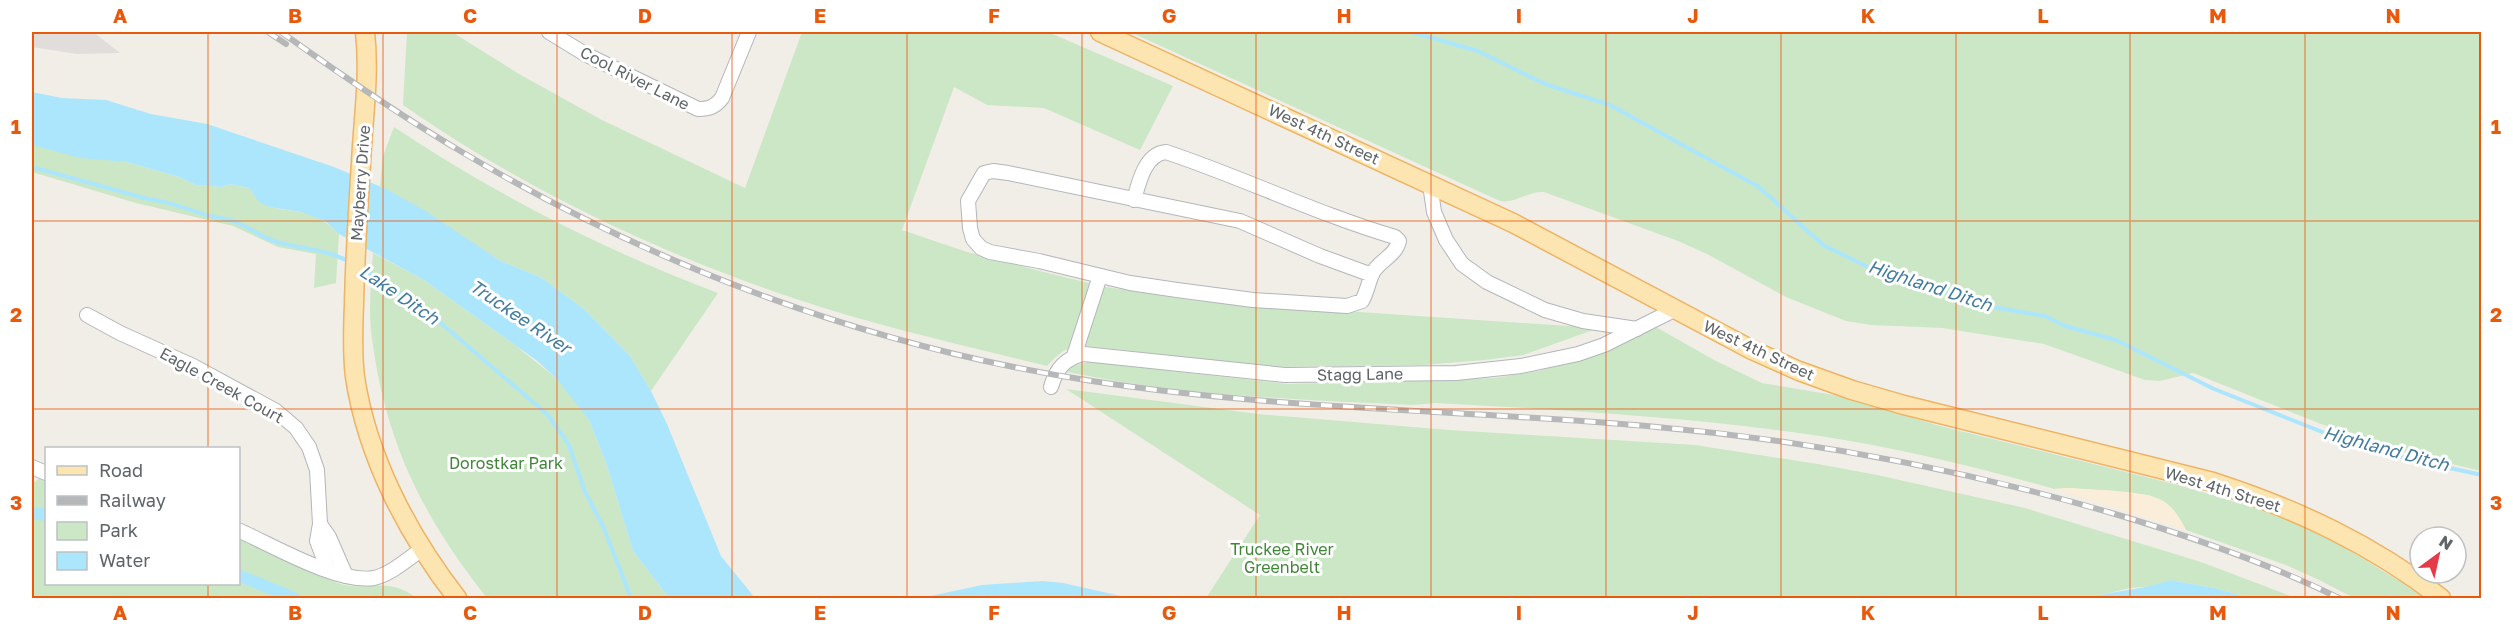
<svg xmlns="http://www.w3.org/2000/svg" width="2513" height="630" font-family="'Golos Text',sans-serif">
	<rect width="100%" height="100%" fill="#f1eee8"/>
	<!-- industrial -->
	<polygon fill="#e0ddda" points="32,32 93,32 120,53 77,54 32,47"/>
	<!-- green -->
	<g fill="#cbe7c6">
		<path d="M407,32H452L519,74L602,120L745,188L802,32H1048L1173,86L1140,150L1044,108L987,105L954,87L902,230L967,252L1048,273L1101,286L1195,301L1569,326L1607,325L1523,355L1485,360L1422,365L1272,367L1087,346C1065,348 1062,350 1047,366C962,345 876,326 793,298C656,252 522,188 403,105Z"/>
		<path d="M1130,32H2481V471L2374,445L2193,373L2160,381L2145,380L2044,344L1942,328L1871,325L1846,321L1786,297L1707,254L1678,241L1544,192C1528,191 1515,204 1500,201Z"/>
		<path d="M394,127C496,195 604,250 718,293L651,391L630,356L584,309L542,278L499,260L380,186L383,156Z"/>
		<path d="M32,144L57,151L127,162L179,177L196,185L222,187L230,184L249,188C269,216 283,206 312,215C323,219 330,226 339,234L336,283L314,288L316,254L278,247L233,226L136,203L32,172Z"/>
		<path d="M373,253L424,280L515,345L556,378L574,399L589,420L606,463L633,551L669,598H487C423,517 386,444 372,339C368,311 371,281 373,253Z"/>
		<path d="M1656,327L1714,360L1762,383L1834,395L1940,426L2182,486L2255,508L2287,520L2339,544L2401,582L2424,598H2354L2317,579L2286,565L2186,530L2173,509L2163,501L2149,495L2070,488L2054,489C1977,467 1899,448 1820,436C1693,417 1564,410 1436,403L1412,405C1297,400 1180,395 1067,372L1072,366L1089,362L1288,384L1494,378L1538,371L1601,354Z"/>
		<polygon points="1066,389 1258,414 1449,430 1695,445 1818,464 1877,475 2025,508 2201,562 2296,598 2250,598 2215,588 2170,580 2156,586 2130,588 2088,598 1206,598 1260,515"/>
		<path d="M41,477L46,479V584H238L239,538L337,583C371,593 384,575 417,598H32V484Z"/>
	</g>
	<!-- sand -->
	<path fill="#faeeda" d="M2070,488C2093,490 2144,490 2163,501C2173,507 2181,519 2186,530L2054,489Z"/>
	<!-- water -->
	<g fill="#ace6fd">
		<polygon points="32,92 62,98 106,100 151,114 207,124 334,167 386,189 424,210 499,260 542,278 584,309 630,356 651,391 667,424 721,556 755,598 669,598 633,551 606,463 589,420 556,378 536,360 424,280 339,234 325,221 301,212 269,207 259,202 249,188 230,184 222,187 196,185 179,177 127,162 80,158 36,146 32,144"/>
		<path d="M2170,580L2215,588L2250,598H2088C2115,590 2144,590 2170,580Z"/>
		<polygon points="1042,581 1063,583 1130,598 921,598 982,585"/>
	</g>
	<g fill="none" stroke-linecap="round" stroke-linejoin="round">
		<!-- stream -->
		<g stroke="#ace6fd" stroke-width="4">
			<polyline points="1411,32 1478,51 1545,84 1610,105 1759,187 1823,245 1882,274 1987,306 2045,316 2065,326 2116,340 2214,389 2340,439 2408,459 2482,475"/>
			<path d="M32,167L148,199C169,201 186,209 206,215C216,218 228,218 238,223C252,229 264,239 280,243C307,249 323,249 351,262"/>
			<polyline points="360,267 428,312 547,414 569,445 585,492 603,526 631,598"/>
		</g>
		<!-- canal -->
		<g stroke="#ace6fd" stroke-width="12">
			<polyline points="32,513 46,515"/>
			<polyline points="238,575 294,598"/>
		</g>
		<defs>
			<g id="minor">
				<path d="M549,32L585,54L698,109C709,109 715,107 722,98L749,32"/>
				<polyline points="1430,184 1434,212 1446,240 1462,264 1487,282 1545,310 1583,321 1637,329"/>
				<path d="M1134,200C1139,182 1145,154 1166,152C1244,178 1317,214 1395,237L1399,241C1396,256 1378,261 1372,274C1368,284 1367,292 1362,301L1347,306L1253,300L1177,290L1130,283L1039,261L990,252L981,248L973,239L970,228L968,201L984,173L993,171L1008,173L1240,221L1320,256L1372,275"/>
				<polyline points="87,315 120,333 193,366 276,411 296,428 309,447 317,470 320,524 317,541 328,570"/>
				<polyline points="1074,356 1100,276"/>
				<path d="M1051,387C1056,369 1065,358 1084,354L1285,375L1456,373L1521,366L1578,354L1604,345L1676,309"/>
				<polyline points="32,467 46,473"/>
				<polyline points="320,524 329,537 346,576"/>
				<path d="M238,530C272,545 338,584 374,578C391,574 408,559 422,549"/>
			</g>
			<g id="major">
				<path d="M365,32C370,76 363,119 361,163C358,210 355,257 354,304C353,328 352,353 355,377C367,457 408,535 457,598"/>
				<path d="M1100,32L1513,223L1752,350L1799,371L1852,390L1904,405L2213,482C2296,509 2372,544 2441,598"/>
			</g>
		</defs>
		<!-- minor casing -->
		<use href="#minor" stroke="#b3b6ba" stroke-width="16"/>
		<!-- major casing -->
		<use href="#major" stroke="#eeb364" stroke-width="21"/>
		<!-- minor -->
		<use href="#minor" stroke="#fff" stroke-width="14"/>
		<!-- major -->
		<use href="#major" stroke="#fde5b1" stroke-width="18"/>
		<defs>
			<g id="rail">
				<polyline points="268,32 286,44"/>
				<path d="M281,32C340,74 399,115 462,152C655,267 870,347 1092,381C1279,410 1469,410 1657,427C1812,441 1965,470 2115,514C2192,537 2268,563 2339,598"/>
			</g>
		</defs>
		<!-- rail casing -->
		<use href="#rail" stroke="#b6b7b8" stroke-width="6"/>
		<!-- rail -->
		<use href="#rail" stroke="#fff" stroke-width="4" stroke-dasharray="11" stroke-linecap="butt"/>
	</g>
	<!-- grid -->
	<path fill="none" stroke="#e8590c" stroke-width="1.5" stroke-opacity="0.55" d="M208,32V448M383,32V598M557,32V598M732,32V598M907,32V598M1082,32V598M1256,32V598M1431,32V598M1606,32V598M1781,32V598M1956,32V598M2130,32V598M2305,32V598M32,221H2482M32,409H2482M208,584V598"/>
	<g text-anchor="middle" stroke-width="6" stroke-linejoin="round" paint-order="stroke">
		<!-- street labels -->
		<g font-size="16" fill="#5f6468" stroke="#fff">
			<text transform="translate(635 78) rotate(27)" y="6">Cool River Lane</text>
			<text transform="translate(1324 134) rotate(25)" y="6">West 4th Street</text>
			<text transform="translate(360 183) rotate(-86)" y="6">Mayberry Drive</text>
			<text transform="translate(1759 350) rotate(25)" y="6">West 4th Street</text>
			<text transform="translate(1360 374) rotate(-1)" y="6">Stagg Lane</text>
			<text transform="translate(222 385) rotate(29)" y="6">Eagle Creek Court</text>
			<text transform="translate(2223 489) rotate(17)" y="6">West 4th Street</text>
		</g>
		<!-- park labels -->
		<g font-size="16" fill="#408538" stroke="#fff">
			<text x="506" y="469">Dorostkar Park</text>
			<text x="1282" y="555">Truckee River<tspan x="1282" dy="18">Greenbelt</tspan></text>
		</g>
		<!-- water labels -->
		<g font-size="18" font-style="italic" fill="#427c9e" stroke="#fff">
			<text transform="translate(1930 286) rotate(18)" y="6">Highland Ditch</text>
			<text transform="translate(399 295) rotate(34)" y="6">Lake Ditch</text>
			<text transform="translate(520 317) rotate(34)" y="6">Truckee River</text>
			<text transform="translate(2386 449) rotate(15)" y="6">Highland Ditch</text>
		</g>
	</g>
	<!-- border -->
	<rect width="2513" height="630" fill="none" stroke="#ffffff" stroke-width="66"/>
	<!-- legend -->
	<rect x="45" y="447" width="195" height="138" fill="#ffffff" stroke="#bfc1c3" stroke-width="1.5"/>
	<rect x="57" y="466" width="30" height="9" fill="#fde5b1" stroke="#bfc1c3" stroke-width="1.5"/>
	<text x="99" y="477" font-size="18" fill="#5f6468">Road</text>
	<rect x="57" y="496" width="30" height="9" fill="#b6b7b8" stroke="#bfc1c3" stroke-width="1.5"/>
	<text x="99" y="507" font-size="18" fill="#5f6468">Railway</text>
	<rect x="57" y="522" width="30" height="18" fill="#cbe7c6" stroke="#bfc1c3" stroke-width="1.5"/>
	<text x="99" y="537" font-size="18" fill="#5f6468">Park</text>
	<rect x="57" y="552" width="30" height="18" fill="#ace6fd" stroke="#bfc1c3" stroke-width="1.5"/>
	<text x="99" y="567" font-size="18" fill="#5f6468">Water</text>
	<!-- north arrow -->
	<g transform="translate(2438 555) rotate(33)"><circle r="28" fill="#ffffff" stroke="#bfc1c3" stroke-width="1.5"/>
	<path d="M0-4.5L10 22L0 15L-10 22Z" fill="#e53a47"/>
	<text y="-9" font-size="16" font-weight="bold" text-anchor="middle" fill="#5f6468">N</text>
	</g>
	<rect x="33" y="33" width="2447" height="564" fill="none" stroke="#e8590c" stroke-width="2"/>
	<g font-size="20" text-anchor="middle" font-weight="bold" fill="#e8590c">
		<text x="120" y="23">A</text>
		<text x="295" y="23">B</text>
		<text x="470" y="23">C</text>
		<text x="645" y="23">D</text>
		<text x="820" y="23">E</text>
		<text x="994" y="23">F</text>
		<text x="1169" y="23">G</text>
		<text x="1344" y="23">H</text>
		<text x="1519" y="23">I</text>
		<text x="1693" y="23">J</text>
		<text x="1868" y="23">K</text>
		<text x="2043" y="23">L</text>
		<text x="2218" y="23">M</text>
		<text x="2393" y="23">N</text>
		<text x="16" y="134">1</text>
		<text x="2496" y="134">1</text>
		<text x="16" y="322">2</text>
		<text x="2496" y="322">2</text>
		<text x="16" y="510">3</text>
		<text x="2496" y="510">3</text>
		<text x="120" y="620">A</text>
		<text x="295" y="620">B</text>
		<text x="470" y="620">C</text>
		<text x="645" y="620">D</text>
		<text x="820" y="620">E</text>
		<text x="994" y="620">F</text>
		<text x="1169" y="620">G</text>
		<text x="1344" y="620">H</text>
		<text x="1519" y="620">I</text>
		<text x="1693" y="620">J</text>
		<text x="1868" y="620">K</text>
		<text x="2043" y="620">L</text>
		<text x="2218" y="620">M</text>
		<text x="2393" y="620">N</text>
	</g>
</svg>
